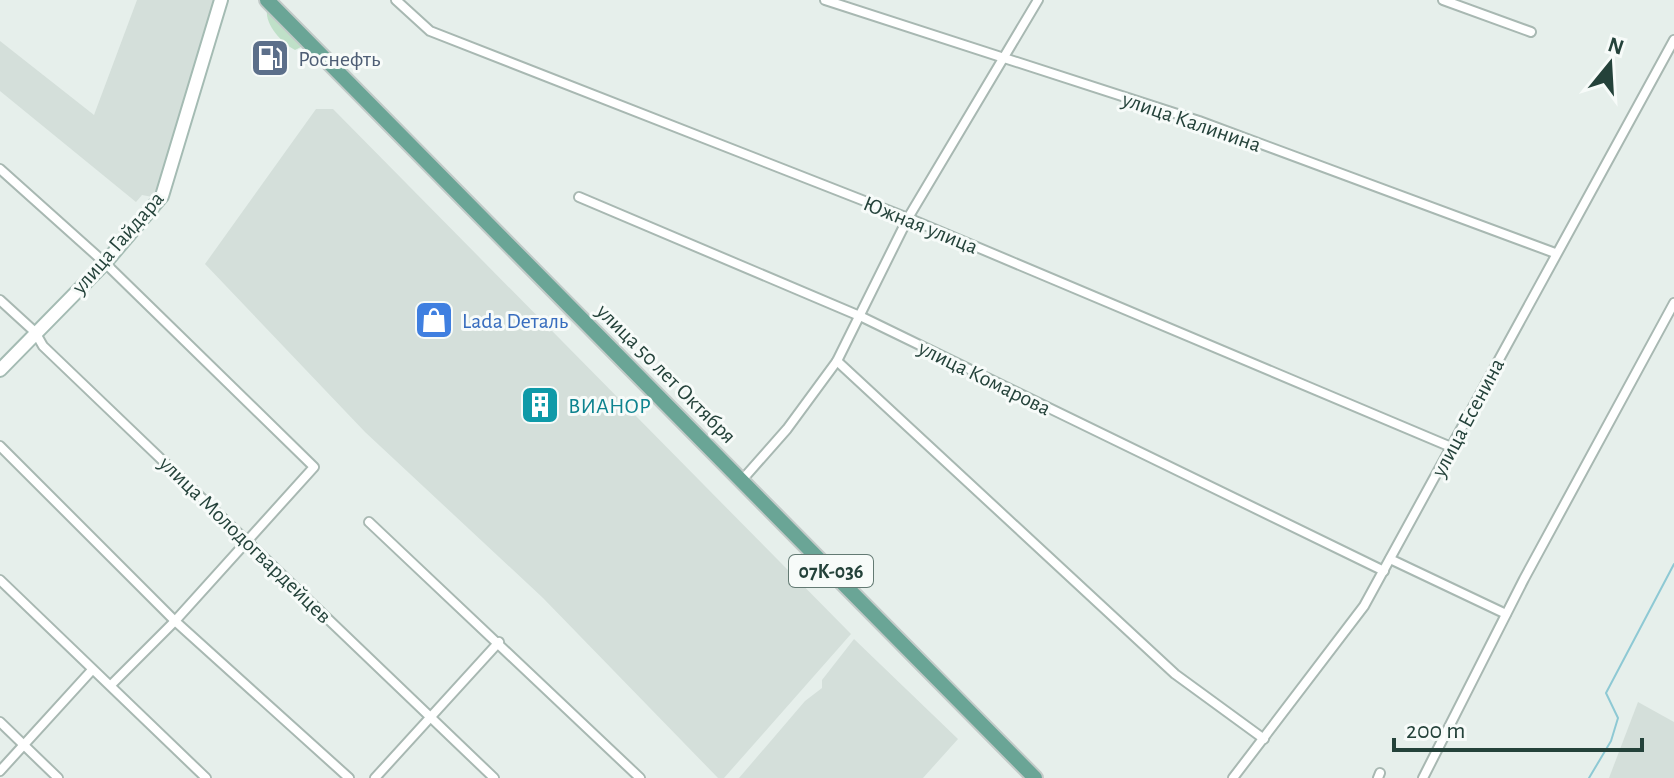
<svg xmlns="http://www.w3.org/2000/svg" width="1674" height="778" font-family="'Alegreya Sans',sans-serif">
	<rect width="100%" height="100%" fill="#e6efeb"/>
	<!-- built -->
	<g fill="#d4dfda">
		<polygon points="137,0 216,0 165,174 153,197 142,195 136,202 0,91 0,41 94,115"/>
		<polygon points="316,109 333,109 851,634 724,778 718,778 543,598 365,432 205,264"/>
		<polygon points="854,639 958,739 923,778 739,778 805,701 822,688 822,680"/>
		<polygon points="1638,702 1674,722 1674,778 1609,778"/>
	</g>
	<!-- green -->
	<path fill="#bfe0c8" d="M267,10L302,45L301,47L295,50C282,43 265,25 267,10Z"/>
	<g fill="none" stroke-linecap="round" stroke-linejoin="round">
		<!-- stream -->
		<polyline stroke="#8ec9d4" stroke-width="2" points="1589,778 1611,741 1618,718 1606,693 1674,564"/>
		<defs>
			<g id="street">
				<polyline points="396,0 430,31 908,218 1451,447"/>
				<polyline points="825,0 1199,121 1555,253"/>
				<polyline points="1443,0 1531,32"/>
				<polyline points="0,169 105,263 314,467 175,621 111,685"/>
				<polyline points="579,197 862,317 1384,571"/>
				<polyline points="0,300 35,332 43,346 494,778"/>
				<polyline points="837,361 1175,674 1264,739"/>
				<polyline points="0,446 175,621 349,778"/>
				<polyline points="742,480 787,429 837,361 908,218 1038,0"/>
				<polyline points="369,522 640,778"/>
				<polyline points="1390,559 1506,614"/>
				<polyline points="0,580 206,778"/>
				<polyline points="0,722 58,778"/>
				<polyline points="0,771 92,670"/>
				<polyline points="375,778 499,642"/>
				<polyline points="1233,778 1364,606 1674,40"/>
				<polyline points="1378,778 1380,773"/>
				<polyline points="1423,778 1524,579 1674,303"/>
			</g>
			<polyline id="secondary" points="0,370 105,263 162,196 221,0"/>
			<polyline id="primary" points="267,0 1035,778"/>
		</defs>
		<!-- street casing -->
		<use href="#street" stroke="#a8b8b2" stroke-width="12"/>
		<!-- secondary casing -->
		<use href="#secondary" stroke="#a4bbb3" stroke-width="16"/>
		<!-- primary casing -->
		<use href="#primary" stroke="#c2cac8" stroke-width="18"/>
		<!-- street -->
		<use href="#street" stroke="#fff" stroke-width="8"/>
		<!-- secondary -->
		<use href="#secondary" stroke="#fff" stroke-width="12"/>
		<!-- primary -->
		<use href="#primary" stroke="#6aa596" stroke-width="14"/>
	</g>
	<!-- icons -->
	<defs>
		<symbol id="fuel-square" viewBox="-11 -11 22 22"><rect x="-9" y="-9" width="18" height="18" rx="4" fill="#5c6f8a" stroke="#f7fbf9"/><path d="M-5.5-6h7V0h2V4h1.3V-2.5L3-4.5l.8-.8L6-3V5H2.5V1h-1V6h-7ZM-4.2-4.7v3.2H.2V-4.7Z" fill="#fff"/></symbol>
		<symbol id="shop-square" viewBox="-11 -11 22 22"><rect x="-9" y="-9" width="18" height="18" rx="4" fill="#3f7fe0" stroke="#f7fbf9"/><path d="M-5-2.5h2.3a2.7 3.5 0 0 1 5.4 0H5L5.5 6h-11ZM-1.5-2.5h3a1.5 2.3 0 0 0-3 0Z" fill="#fff"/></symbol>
		<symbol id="building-square" viewBox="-11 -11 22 22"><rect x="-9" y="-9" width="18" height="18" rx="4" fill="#0f9aa8" stroke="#f7fbf9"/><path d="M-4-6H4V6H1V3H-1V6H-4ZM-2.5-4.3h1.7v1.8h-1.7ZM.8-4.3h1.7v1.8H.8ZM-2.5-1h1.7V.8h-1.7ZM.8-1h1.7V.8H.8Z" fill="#fff"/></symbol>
	</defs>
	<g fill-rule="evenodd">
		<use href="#fuel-square" x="248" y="36" width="44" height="44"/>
		<use href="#shop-square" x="412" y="298" width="44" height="44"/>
		<use href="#building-square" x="518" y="383" width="44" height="44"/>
	</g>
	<g text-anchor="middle" stroke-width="6" stroke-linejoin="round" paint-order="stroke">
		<!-- shield labels -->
		<rect fill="#f7fbf9" stroke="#637a73" stroke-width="2" x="789" y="555" width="84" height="32" rx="6"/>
		<g font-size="20" font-weight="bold" fill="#24423a">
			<text x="831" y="578">07К-036</text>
		</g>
		<!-- service labels -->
		<g font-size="22" fill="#4e5e75" stroke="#f7fbf9" text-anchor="start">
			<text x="298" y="66">Роснефть</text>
		</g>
		<!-- street labels -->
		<g font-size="22" fill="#24423a" stroke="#f7fbf9">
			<text transform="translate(1192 121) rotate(19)" y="8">улица Калинина</text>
			<text transform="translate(921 224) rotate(22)" y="8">Южная улица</text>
			<text transform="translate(117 242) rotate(-49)" y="8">улица Гайдара</text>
			<text transform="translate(667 373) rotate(45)" y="8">улица 50 лет Октября</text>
			<text transform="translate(985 377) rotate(26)" y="8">улица Комарова</text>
			<text transform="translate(1467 417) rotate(-62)" y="8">улица Есенина</text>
			<text transform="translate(246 539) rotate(44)" y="8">улица Молодогвардейцев</text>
		</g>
		<!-- shop labels -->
		<g font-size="22" fill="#366cbe" stroke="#f7fbf9" text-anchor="start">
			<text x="462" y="328">Lada Dеталь</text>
		</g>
		<!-- culture labels -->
		<g font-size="22" fill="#0d838f" stroke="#f7fbf9" text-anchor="start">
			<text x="568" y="413">ВИАНОР</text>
		</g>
	</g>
	<!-- north arrow -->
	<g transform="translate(1610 64) rotate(18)" stroke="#f7fbf9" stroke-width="6" paint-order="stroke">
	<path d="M0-6L14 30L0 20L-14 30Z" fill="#24423a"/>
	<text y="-12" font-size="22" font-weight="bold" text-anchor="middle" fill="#24423a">N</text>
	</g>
	<!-- scale -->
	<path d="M1394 738v12h248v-12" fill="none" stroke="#24423a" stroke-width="4"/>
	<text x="1406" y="738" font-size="24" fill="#24423a" stroke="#f7fbf9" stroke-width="6" paint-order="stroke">200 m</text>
</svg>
